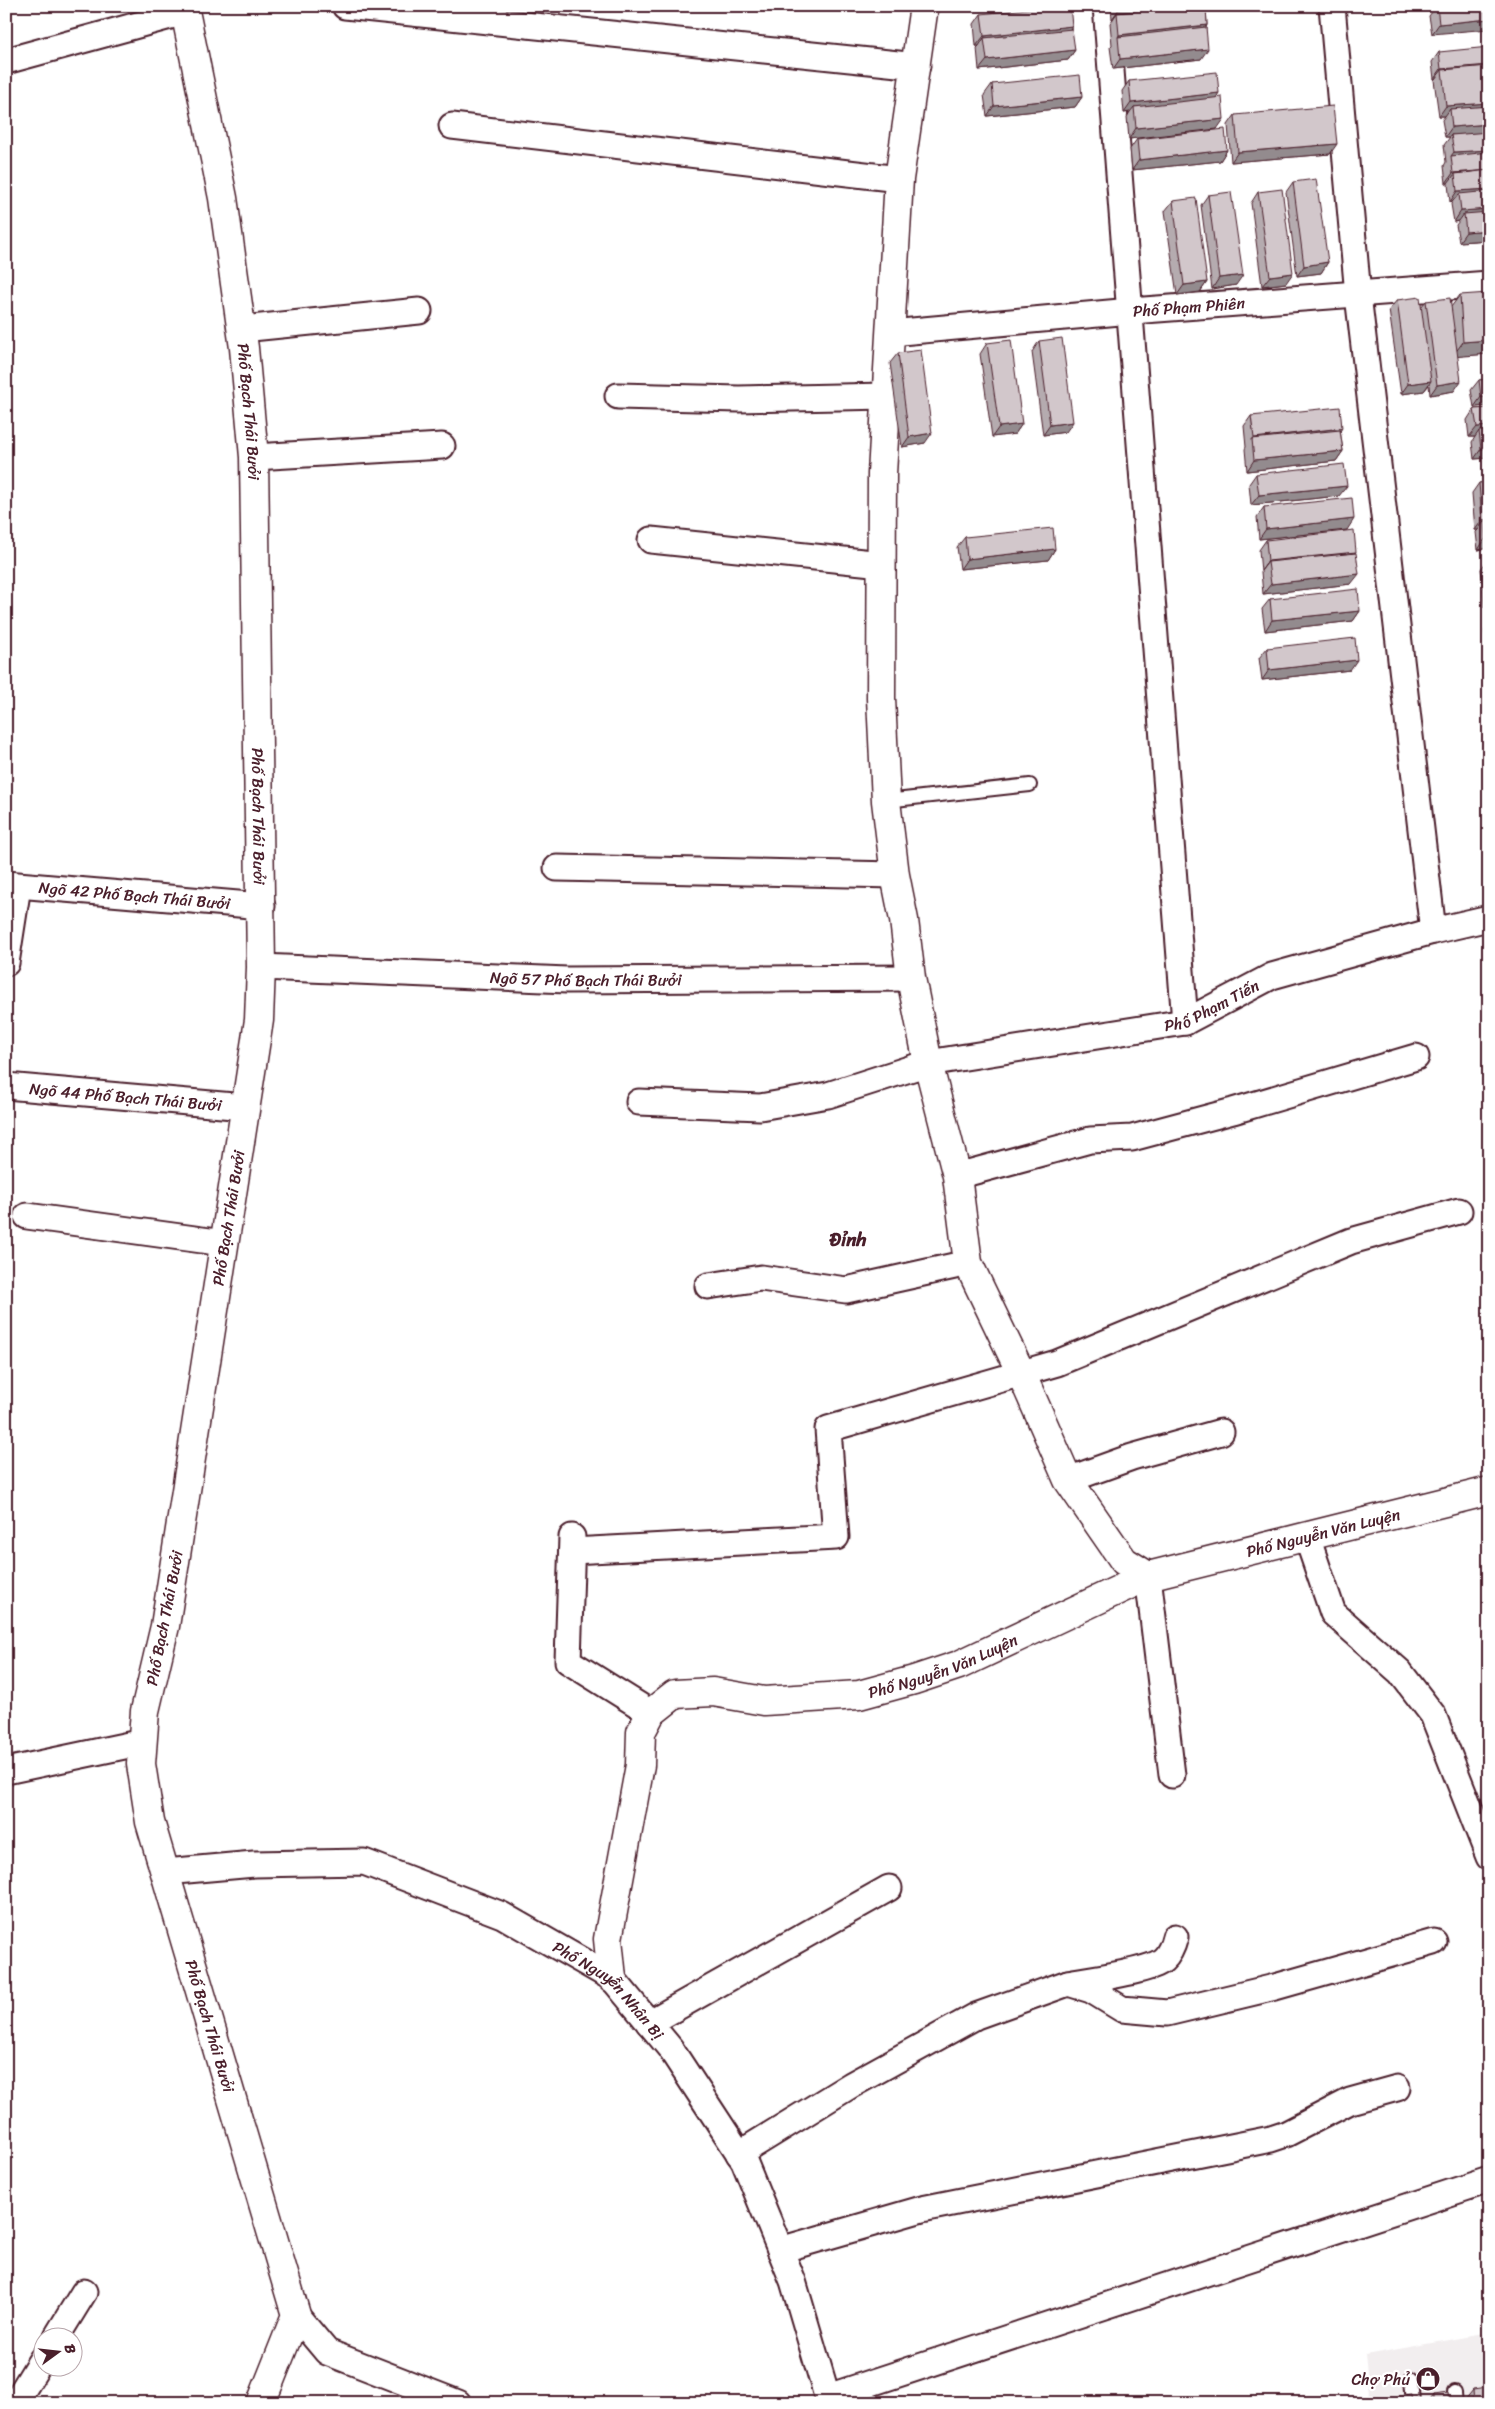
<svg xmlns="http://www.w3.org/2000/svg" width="1495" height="2409" font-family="Sriracha,sans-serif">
	<rect width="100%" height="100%" fill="#fff"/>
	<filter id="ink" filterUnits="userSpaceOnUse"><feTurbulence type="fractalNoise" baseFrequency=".02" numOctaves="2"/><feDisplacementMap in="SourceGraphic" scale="10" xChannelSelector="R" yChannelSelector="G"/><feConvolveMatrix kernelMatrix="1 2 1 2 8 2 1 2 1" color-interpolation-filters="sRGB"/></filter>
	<g filter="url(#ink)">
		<!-- built -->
		<polygon fill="#f2eeef" points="1489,2333 1489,2403 1370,2403 1365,2355"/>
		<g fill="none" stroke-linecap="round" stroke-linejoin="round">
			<defs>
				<g id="lane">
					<polyline points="886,801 1030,785"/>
					<polyline points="1411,2379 1413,2403"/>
					<polyline points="1454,2392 1455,2403"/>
				</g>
				<g id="street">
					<polyline points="345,6 917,66"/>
					<polyline points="1106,6 1185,1022"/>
					<polyline points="1332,6 1358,295 1433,931"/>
					<polyline points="6,61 185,12"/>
					<polyline points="452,126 899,179"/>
					<polyline points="242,329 419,311"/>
					<path id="s1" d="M890,333L1131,311L1489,284"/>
					<polyline points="618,396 739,399 887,396"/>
					<polyline points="254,457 442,446"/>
					<polyline points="651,540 882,564"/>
					<polyline points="557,868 895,875"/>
					<path id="s2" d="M6,884L262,906"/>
					<polyline points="6,963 18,886"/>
					<path id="s3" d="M261,967L567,980L911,978"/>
					<path id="s4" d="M6,1086L245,1107"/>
					<path id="s5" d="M639,1102L760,1107L828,1095L928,1063L1185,1022L1272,976L1433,931L1489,918"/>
					<polyline points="957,1176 1090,1140 1132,1138 1233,1111 1416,1057"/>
					<polyline points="27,1216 224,1243"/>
					<polyline points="708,1286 761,1278 846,1290 968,1263"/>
					<polyline points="1068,1480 1132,1457 1221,1432"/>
					<polyline points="572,1537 568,1661 651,1713"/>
					<polyline points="1307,1537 1333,1613 1400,1672 1433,1715 1489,1857"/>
					<polyline points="572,1551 836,1537 828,1429 1057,1363 1351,1241 1459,1211"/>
					<polyline points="1148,1576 1172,1775"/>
					<polyline points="6,1771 143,1742"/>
					<path id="s6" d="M165,1872L254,1864L364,1862L502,1915L612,1978L670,2048L744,2161L793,2281L829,2403"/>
					<path d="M1068,1983C1089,1979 1149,1972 1163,1960C1170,1954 1173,1945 1175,1937"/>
					<polyline points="649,2023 889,1888"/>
					<polyline points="739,2154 851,2085 976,2016 1068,1983 1091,1990 1122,2009 1167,2013 1275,1987 1434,1942"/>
					<polyline points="780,2250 922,2209 1271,2139 1286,2134 1350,2101 1397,2088"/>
					<polyline points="296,2315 327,2352 458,2403"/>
					<polyline points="57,2336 84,2292"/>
					<polyline points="828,2397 1489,2180"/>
					<polyline points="15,2403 42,2359"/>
				</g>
				<g id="secondary">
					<path id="s7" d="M184,6L223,198L244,348L254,457L261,967L259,1020L165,1626L145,1711L141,1764L150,1822L296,2315L261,2403"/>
					<polyline points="924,6 899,179 882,474 881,698 886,801 895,875 904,920 911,978 928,1063 957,1176 968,1263 1021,1373 1068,1480 1124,1561 1148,1576"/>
					<path id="s8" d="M612,1978L608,1939L640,1765L641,1732L651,1713L675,1694L713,1692L764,1701L859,1695L914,1680L959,1665L1148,1576L1489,1491"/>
				</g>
			</defs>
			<!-- lane casing -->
			<use href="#lane" stroke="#4a1f2b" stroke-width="16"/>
			<!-- street casing -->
			<use href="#street" stroke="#4a1f2b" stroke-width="29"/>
			<!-- secondary casing -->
			<use href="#secondary" stroke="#4a1f2b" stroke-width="31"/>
			<!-- lane -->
			<use href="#lane" stroke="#fff" stroke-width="12"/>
			<!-- street -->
			<use href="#street" stroke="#fff" stroke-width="25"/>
			<!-- secondary -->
			<use href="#secondary" stroke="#fff" stroke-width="28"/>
		</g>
		<!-- wall -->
		<g fill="#b5abaf" stroke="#4a1f2b">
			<polygon points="1111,6 1206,6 1207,25 1206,28 1201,59 1113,69 1110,47 1112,45 1110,23 1113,19 1112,19"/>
			<polygon points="1430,6 1489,6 1432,34 1429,16 1435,8 1430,8"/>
			<polygon points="981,14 1072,26 1070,29 1075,50 1068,60 979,70 977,48 979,46 976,46 974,24"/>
			<polygon points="1439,52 1489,240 1459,242 1456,225 1459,221 1454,222 1451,204 1453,201 1450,202 1448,184 1448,183 1446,183 1444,166 1446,162 1444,145 1450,137 1445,137 1442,120 1445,116 1439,116 1434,80 1435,79 1434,79 1432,62"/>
			<polygon points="1129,81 1216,98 1217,129 1129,139 1127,117 1130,112 1124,113 1122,91"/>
			<polygon points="992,84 1082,97 1075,107 987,116 984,95"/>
			<polygon points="1235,115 1330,154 1231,162 1228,125"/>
			<polygon points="1137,139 1227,150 1220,161 1132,170 1130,149"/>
			<polygon points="1293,182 1328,262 1321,273 1297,276 1286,192"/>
			<polygon points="1258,192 1286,283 1262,286 1251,203"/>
			<polygon points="1208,195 1236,285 1212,289 1201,205"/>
			<polygon points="1173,201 1207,282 1200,292 1177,295 1165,211"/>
			<polygon points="1460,295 1489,354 1457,356 1454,391 1430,395 1429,385 1424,391 1401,394 1389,310 1397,300 1421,307 1426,301 1451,307"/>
			<polygon points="1039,341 1066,432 1043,435 1032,352"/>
			<polygon points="987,343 1022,424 1015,434 992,437 980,354"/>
			<polygon points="898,353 925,443 902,447 890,363"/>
			<polygon points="1489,379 1489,406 1474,407 1471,390 1479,380"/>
			<polygon points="1489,408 1489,458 1474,459 1472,442 1475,437 1469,437 1467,420 1474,409"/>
			<polygon points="1251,416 1340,430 1343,451 1336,461 1247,471 1245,449 1246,447 1244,426"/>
			<polygon points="1256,474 1339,496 1251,505 1249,484"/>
			<polygon points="1489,482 1489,548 1478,550 1476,532 1478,530 1475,530 1472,493 1479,483"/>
			<polygon points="1264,507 1347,530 1259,539 1257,517"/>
			<polygon points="965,537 1055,549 1048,560 960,569 957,547"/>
			<polygon points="1266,540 1355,553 1351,584 1263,594 1259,550"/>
			<polygon points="1488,559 1489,559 1489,623 1487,608 1488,606 1484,607 1483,589 1484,587 1483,587 1481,569"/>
			<polygon points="1270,599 1360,611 1353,621 1265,631 1262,609"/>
			<polygon points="1489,625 1489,651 1487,652 1485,630"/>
			<polygon points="1267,648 1350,670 1262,680 1259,658"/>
			<polygon points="1472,2389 1488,2403 1465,2403 1464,2399"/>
			<polygon points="1433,2395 1449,2403 1427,2403"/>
			<polygon points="1397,2397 1413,2403 1393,2403"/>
		</g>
		<!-- shaded-wall -->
		<g fill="#938b8e" stroke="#4a1f2b">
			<polygon points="1141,6 1202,6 1117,13 1113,19 1112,19 1119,9"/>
			<polygon points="1431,6 1436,6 1435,8 1430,8"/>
			<polygon points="1489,19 1489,29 1432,34 1439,24"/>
			<polygon points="1207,25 1200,35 1118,37 1119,35"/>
			<polygon points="1072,26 1065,37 984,38 979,46 976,46 984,36"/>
			<polygon points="1208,49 1201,59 1113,69 1120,59"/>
			<polygon points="1075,50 1068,60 979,70 987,60"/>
			<polygon points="1489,65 1489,75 1442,70 1435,79 1434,79 1441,69"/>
			<polygon points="1219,93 1212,104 1134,107 1130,112 1124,113 1131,103"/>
			<polygon points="1082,97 1075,107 987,116 994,106"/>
			<polygon points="1489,103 1489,112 1450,109 1445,116 1439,116 1446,106"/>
			<polygon points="1224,119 1217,129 1129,139 1136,128"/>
			<polygon points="1489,124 1489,134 1451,135 1450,137 1445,137 1452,127"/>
			<polygon points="1337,144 1330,154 1231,162 1238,152"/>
			<polygon points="1227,150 1220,161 1132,170 1139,160"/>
			<polygon points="1489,150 1489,159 1451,156 1454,152"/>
			<polygon points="1489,170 1455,174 1448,183 1446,183 1453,173"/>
			<polygon points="1489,189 1489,199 1459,194 1453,201 1450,202 1457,191"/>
			<polygon points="1489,209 1489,219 1464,214 1459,221 1454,222 1461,211"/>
			<polygon points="1489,230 1489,240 1459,242 1466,232"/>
			<polygon points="1328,262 1321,273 1297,276 1304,266"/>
			<polygon points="1293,273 1286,283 1262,286 1270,276"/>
			<polygon points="1243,275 1236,285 1212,289 1219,278"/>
			<polygon points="1207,282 1200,292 1177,295 1184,285"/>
			<polygon points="1489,340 1489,354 1452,357 1463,342"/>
			<polygon points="1431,381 1424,391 1401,394 1408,384"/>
			<polygon points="1461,381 1454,391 1430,395 1437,385"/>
			<polygon points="1481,397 1489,397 1489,406 1474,407"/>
			<polygon points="1073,422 1066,432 1043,435 1050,425"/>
			<polygon points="1022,424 1015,434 992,437 999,427"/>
			<polygon points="1489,426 1489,436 1479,431 1475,437 1469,437 1477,427"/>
			<polygon points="1342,428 1335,439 1252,440 1254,438"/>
			<polygon points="932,433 925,443 902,447 909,437"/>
			<polygon points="1489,448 1489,458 1474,459 1481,449"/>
			<polygon points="1343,451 1336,461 1247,471 1254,460"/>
			<polygon points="1347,486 1339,496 1251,505 1259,495"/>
			<polygon points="1354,519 1347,530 1259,539 1266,529"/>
			<polygon points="1489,519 1489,529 1484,521 1478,530 1475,530 1482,520"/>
			<polygon points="1485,539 1489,539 1489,548 1478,550"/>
			<polygon points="1055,549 1048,560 960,569 967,559"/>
			<polygon points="1356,552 1349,562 1268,562 1261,571 1268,561"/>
			<polygon points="1359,574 1351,584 1263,594 1271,584"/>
			<polygon points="1489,601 1489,606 1484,607"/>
			<polygon points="1360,611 1353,621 1265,631 1272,620"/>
			<polygon points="1357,660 1350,670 1262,680 1269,670"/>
		</g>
		<!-- building -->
		<g fill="#d2c7cb" stroke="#4a1f2b">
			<polygon points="1055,6 1070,6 1072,26 984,36 981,14"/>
			<polygon points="1119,6 1141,6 1119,9"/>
			<polygon points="1179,6 1206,6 1207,25 1119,35 1117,13"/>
			<polygon points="1437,6 1489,6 1489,19 1439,24"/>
			<polygon points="1206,27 1208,49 1120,59 1118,37"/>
			<polygon points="1072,29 1075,50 987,60 984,38"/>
			<polygon points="1489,47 1489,65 1441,69 1439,52"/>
			<polygon points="1489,66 1489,103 1446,106 1442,70"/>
			<polygon points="1217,72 1219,93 1131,103 1129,81"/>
			<polygon points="1080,75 1082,97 994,106 992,84"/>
			<polygon points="1222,97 1224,119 1136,128 1134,107"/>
			<polygon points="1333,106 1337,144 1238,152 1235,115"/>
			<polygon points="1489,106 1489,124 1452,127 1450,109"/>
			<polygon points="1225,129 1227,150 1139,160 1137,139"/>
			<polygon points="1489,132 1489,150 1454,152 1451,135"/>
			<polygon points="1489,152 1489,170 1453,173 1451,156"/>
			<polygon points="1489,170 1489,189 1457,191 1455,174"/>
			<polygon points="1316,179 1328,262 1304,266 1293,182"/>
			<polygon points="1282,189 1293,273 1270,276 1258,192"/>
			<polygon points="1489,191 1489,209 1461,211 1459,194"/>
			<polygon points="1231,192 1243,275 1219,278 1208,195"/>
			<polygon points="1196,198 1207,282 1184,285 1173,201"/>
			<polygon points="1489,212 1489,230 1466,232 1464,214"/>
			<polygon points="1489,293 1489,340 1463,342 1460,295"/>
			<polygon points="1420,297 1431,381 1408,384 1397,300"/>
			<polygon points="1450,298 1461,381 1437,385 1426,301"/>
			<polygon points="1062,338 1073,422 1050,425 1039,341"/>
			<polygon points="1011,340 1022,424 999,427 987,343"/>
			<polygon points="921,350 932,433 909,437 898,353"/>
			<polygon points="1489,379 1489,397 1481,397 1479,380"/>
			<polygon points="1340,407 1342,428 1254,438 1251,416"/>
			<polygon points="1489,408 1489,426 1477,427 1474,409"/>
			<polygon points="1340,430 1343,451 1254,460 1252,439"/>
			<polygon points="1479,431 1489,431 1489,448 1481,449"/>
			<polygon points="1344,464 1347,486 1259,495 1256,474"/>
			<polygon points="1489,482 1489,519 1482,520 1479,483"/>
			<polygon points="1352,498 1354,519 1266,529 1264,507"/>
			<polygon points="1484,521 1489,521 1489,539 1485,539"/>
			<polygon points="1053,528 1055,549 967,559 965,537"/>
			<polygon points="1354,530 1356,552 1268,561 1266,540"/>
			<polygon points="1356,553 1359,574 1271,584 1268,562"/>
			<polygon points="1358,589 1360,611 1272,620 1270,599"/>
			<polygon points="1355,638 1357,660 1269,670 1267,648"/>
			<polygon points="1486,2387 1488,2403 1473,2403 1472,2389"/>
			<polygon points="1448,2393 1449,2403 1433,2403 1433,2395"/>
			<polygon points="1412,2395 1413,2403 1398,2403 1397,2397"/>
		</g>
	</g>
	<!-- icons -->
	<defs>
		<symbol id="shop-disc" viewBox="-11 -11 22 22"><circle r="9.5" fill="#4a1f2b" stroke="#fff"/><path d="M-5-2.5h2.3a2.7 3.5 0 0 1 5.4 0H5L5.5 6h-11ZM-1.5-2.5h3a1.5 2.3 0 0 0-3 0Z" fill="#fff"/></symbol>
	</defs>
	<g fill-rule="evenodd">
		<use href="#shop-disc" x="1414" y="2365" width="28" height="28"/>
	</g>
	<g text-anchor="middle" stroke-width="4.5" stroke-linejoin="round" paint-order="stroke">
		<!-- street labels -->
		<g font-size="16" fill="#4a1f2b" stroke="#fff">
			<text dy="6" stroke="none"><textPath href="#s1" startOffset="300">Phố Phạm Phiên</textPath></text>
			<text dy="6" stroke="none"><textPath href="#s7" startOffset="411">Phố Bạch Thái Bưởi</textPath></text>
			<text dy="6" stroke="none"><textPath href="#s7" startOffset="816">Phố Bạch Thái Bưởi</textPath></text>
			<text dy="6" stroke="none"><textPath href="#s2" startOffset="129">Ngõ 42 Phố Bạch Thái Bưởi</textPath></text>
			<text dy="6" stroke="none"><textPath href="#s3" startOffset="325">Ngõ 57 Phố Bạch Thái Bưởi</textPath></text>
			<text dy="6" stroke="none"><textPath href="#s5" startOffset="586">Phố Phạm Tiến</textPath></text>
			<text dy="6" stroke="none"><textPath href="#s4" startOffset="120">Ngõ 44 Phố Bạch Thái Bưởi</textPath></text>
			<text transform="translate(228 1218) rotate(-81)" y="6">Phố Bạch Thái Bưởi</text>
			<text dy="6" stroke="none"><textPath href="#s8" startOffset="980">Phố Nguyễn Văn Luyện</textPath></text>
			<text transform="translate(164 1618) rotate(-79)" y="6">Phố Bạch Thái Bưởi</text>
			<text dy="6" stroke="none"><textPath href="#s8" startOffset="575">Phố Nguyễn Văn Luyện</textPath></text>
			<text dy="6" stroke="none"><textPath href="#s6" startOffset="479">Phố Nguyễn Nhân Bị</textPath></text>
			<text dy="6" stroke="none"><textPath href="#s7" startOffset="2045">Phố Bạch Thái Bưởi</textPath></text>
		</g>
		<!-- poi labels -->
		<g font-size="16" fill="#4a1f2b" stroke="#fff" text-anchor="end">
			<text x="1410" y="2385">Chợ Phủ</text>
		</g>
		<!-- quarter labels -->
		<g font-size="19" font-weight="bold" fill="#4a1f2b" stroke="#fff">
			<text x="848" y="1246">Đỉnh</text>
		</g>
	</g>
	<!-- margin -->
	<rect width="1495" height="2409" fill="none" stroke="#fff" stroke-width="25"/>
	<rect x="12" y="12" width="1470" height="2384" fill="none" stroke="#4a1f2b" stroke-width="2" filter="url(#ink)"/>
	<!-- north arrow -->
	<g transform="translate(58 2352) rotate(75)"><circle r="24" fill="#ffffff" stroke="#b7a5aa"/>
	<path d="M0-4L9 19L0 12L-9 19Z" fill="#4a1f2b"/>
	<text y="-8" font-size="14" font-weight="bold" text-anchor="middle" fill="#4a1f2b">B</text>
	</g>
</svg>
